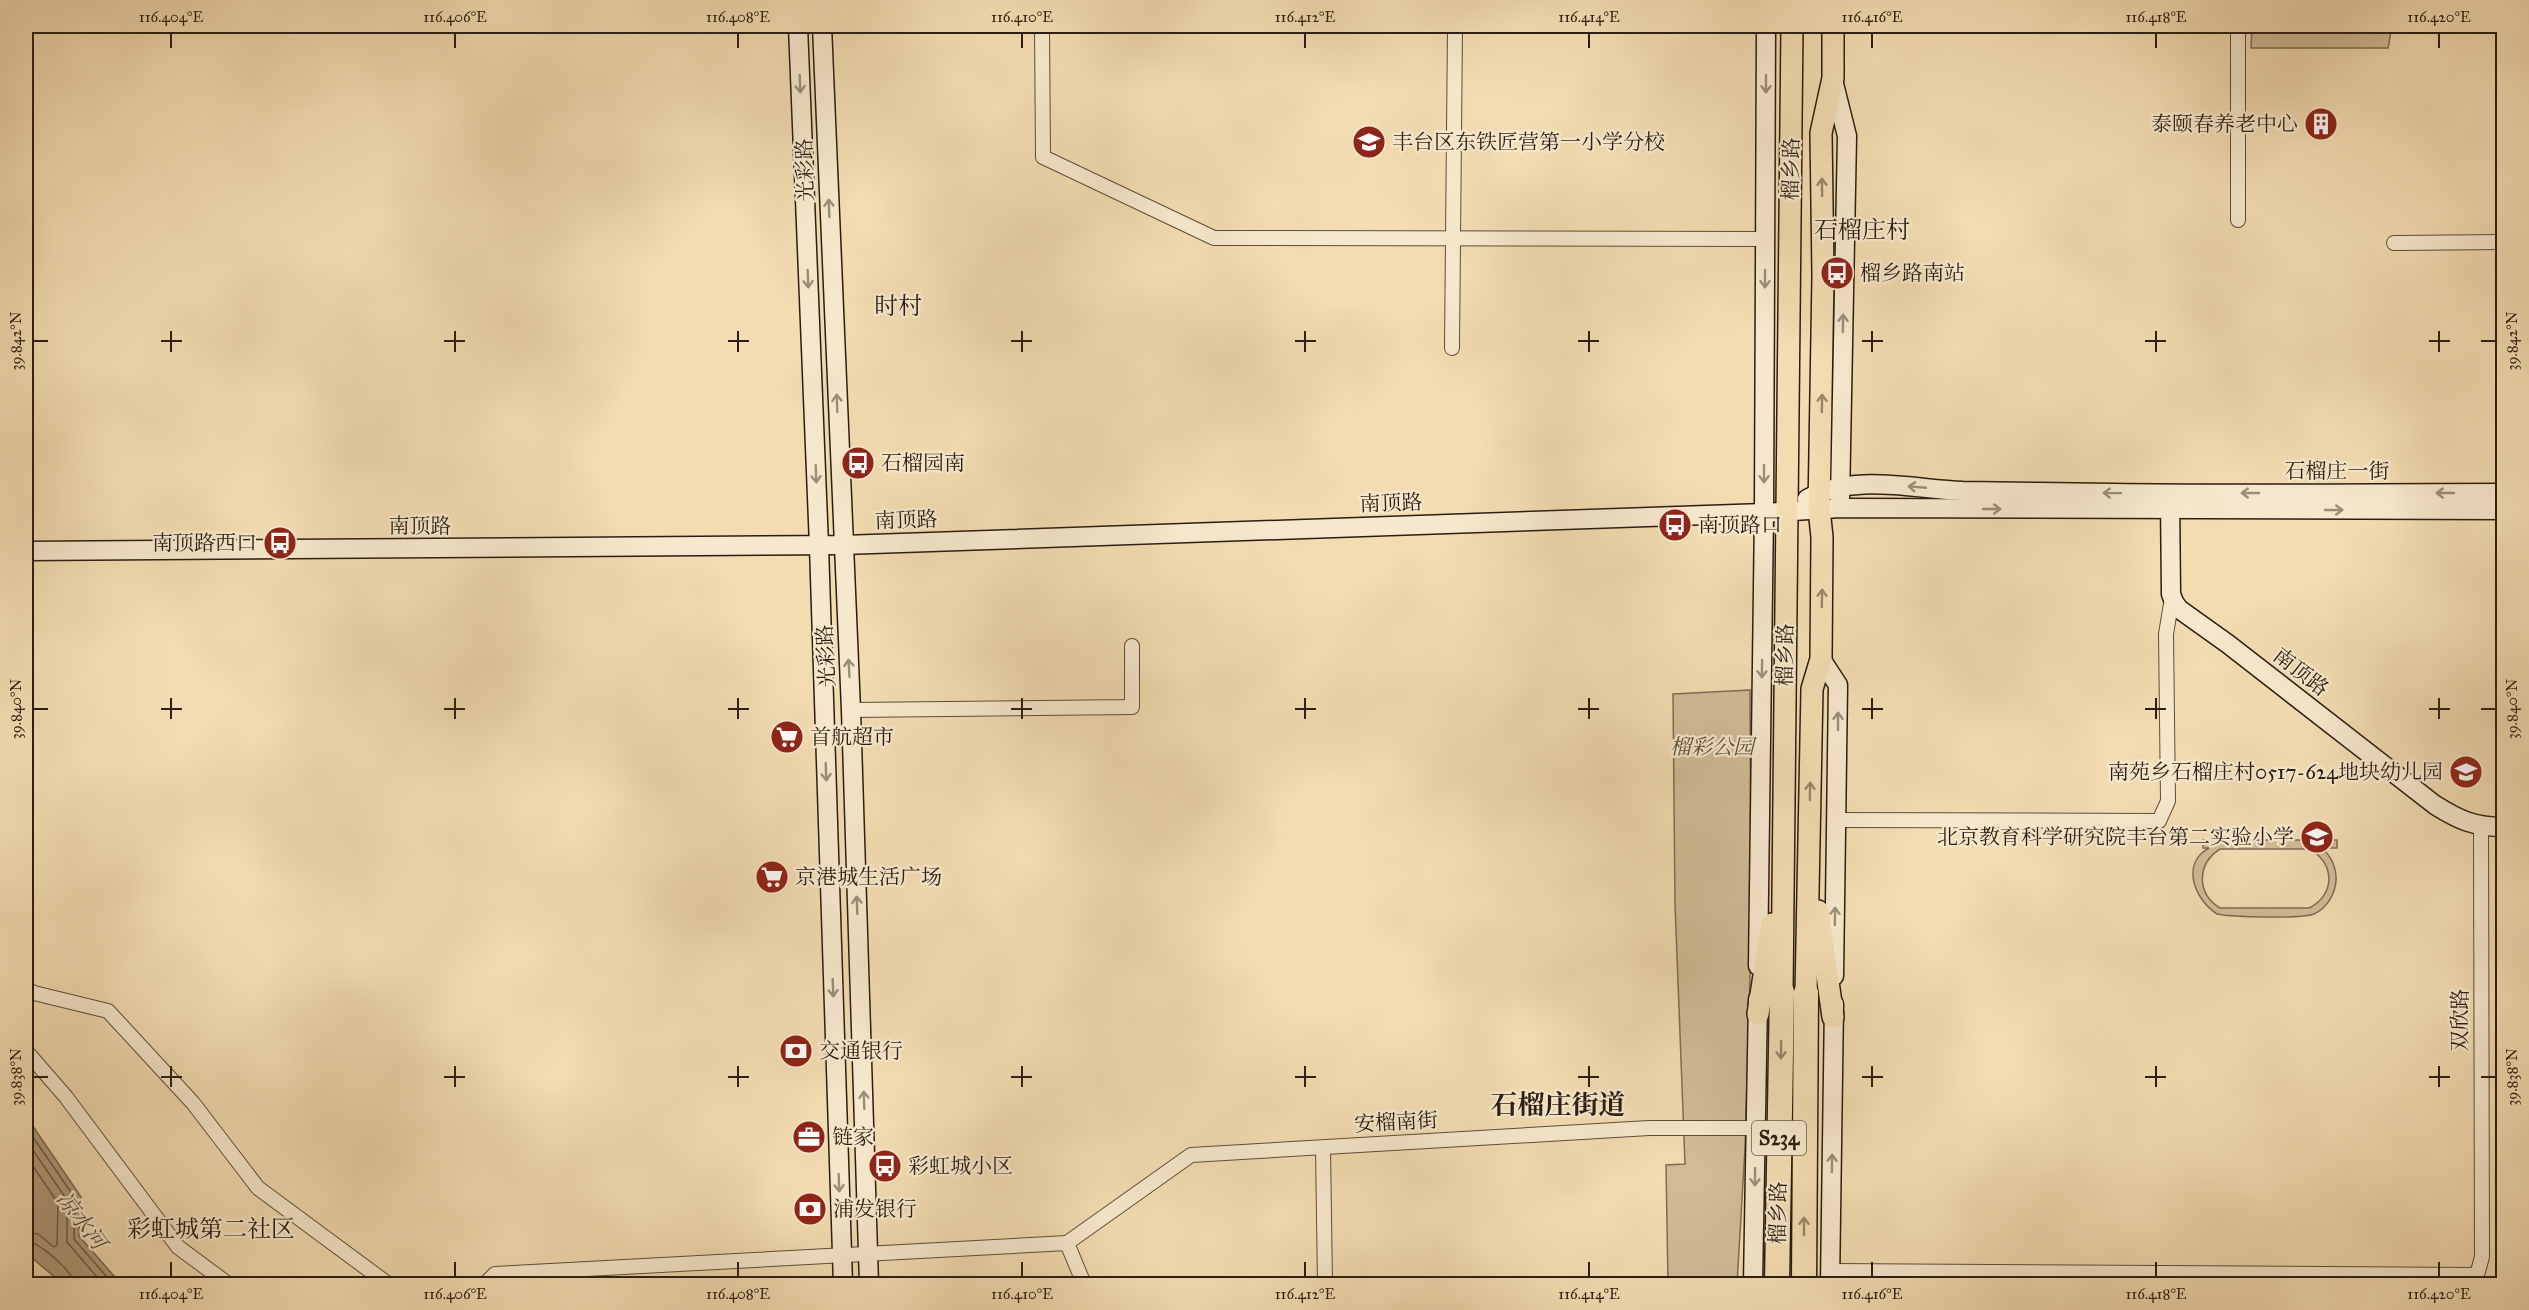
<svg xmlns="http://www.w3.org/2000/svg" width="2529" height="1310" font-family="'IM FELL Great Primer','Noto Serif SC',serif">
	<rect width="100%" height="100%" fill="#f3dcb2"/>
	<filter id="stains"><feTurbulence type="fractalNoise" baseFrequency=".00333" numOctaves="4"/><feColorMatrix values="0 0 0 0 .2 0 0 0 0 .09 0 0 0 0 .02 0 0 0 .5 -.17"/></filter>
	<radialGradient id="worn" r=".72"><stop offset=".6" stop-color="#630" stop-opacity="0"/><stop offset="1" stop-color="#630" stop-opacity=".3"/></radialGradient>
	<!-- green -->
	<g fill="#d1bc97" stroke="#7e6c54" stroke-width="1.5" fill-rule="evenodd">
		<polygon points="2252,26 2392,26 2388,48 2251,48"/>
		<polygon points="1750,690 1751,941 1745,1148 1737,1284 1668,1284 1666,1165 1685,1164 1675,904 1673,694"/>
		<path d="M2203,840H2337V848H2322C2331,856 2337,868 2336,881C2335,894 2327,908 2314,914C2301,919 2232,917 2217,914C2195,900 2180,864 2209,848H2203ZM2220,849H2309C2335,862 2336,895 2309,908H2220C2196,893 2197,864 2220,849Z"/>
	</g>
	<!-- water -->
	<polygon fill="#af9b7b" stroke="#7a6951" stroke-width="1.5" points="26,1116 81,1197 79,1236 121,1284 63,1284 26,1253"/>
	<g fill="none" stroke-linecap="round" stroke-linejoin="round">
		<!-- shore -->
		<g stroke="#6c5c46" stroke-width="1.5">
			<polyline points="26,1127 75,1198 74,1239 113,1284"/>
			<polyline points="26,1140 67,1200 67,1242 103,1284"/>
			<polyline points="26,1156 58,1203 57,1245 54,1247 38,1234 26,1232"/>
			<path d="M26,1241C39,1242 73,1271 74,1284"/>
		</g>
		<defs>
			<g id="street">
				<polyline points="1042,26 1043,157 1214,238 1765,239"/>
				<polyline points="2238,220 2238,26"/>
				<polyline points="2394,243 2504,242"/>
				<polyline points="1452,348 1455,26"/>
				<polyline points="851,710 1132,707 1132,646"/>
				<polyline points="1837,820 2159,821 2168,801 2166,634 2172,598"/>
				<polyline points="26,989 34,993 108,1011 193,1103 258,1188 388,1284"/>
				<polyline points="26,1051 66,1097 178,1247 228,1284"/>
				<polyline points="1323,1148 1325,1284"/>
				<polyline points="1067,1243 1191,1155 1649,1128 1756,1128"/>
				<polyline points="1830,1271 2477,1275"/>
				<polyline points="485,1284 495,1274 1067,1243 1084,1284"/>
				<polyline points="2477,1284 2477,1275 2482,1257 2481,827"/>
			</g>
			<g id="secondary">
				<polyline points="798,26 819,546 843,1284"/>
				<polyline points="822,26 851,710 869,1284"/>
				<polyline points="1833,80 1847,136 1840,500"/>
				<path d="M1807,499C1854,473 1912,489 1963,491C2013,492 2063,492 2113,493C2243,495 2373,493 2504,493"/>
				<path d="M2170,499L2171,594L2174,602L2179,609L2228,644L2435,805C2459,820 2474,827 2504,827"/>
				<polyline points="26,551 843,545 1764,513 1840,508 2504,510"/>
				<polyline points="1821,659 1838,685 1834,976"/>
				<polyline points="1758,966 1764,513 1766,26"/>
				<polyline points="1753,1284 1758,999"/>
				<polyline points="1830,1284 1834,1004"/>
			</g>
			<g id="primary">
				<polyline points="1818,911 1833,1017"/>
				<polyline points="1782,992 1792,26"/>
				<polyline points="1806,993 1812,689 1821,659 1822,537 1819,509 1823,276 1821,133 1833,78 1833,26"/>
				<polyline points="1758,1014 1772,924"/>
			</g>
			<g id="highway">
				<polyline points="1777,1284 1782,992"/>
				<polyline points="1804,1284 1806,993"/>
			</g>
		</defs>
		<!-- street casing -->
		<use href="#street" stroke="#5c4d39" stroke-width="16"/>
		<!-- secondary casing -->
		<use href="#secondary" stroke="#2a1d11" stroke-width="21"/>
		<!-- primary casing -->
		<use href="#primary" stroke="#2a1d11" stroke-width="24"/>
		<!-- highway casing -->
		<use href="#highway" stroke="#2a1d11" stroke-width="27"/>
		<!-- street -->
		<use href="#street" stroke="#f7e8cd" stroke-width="14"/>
		<!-- secondary -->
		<use href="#secondary" stroke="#f7e8cd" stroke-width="18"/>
		<!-- primary -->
		<use href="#primary" stroke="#f3dcb2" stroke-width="21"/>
		<!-- highway -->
		<use href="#highway" stroke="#f3dcb2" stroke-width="24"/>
	</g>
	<!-- one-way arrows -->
	<defs><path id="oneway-shaft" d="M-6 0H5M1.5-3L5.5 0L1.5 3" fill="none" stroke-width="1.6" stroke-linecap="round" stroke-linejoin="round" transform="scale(1.5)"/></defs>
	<g stroke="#9b8d78">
		<use href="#oneway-shaft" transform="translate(800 84) rotate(88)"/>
		<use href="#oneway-shaft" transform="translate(1766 84) rotate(90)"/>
		<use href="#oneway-shaft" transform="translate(829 208) rotate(-92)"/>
		<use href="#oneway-shaft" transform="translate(808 279) rotate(88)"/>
		<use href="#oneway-shaft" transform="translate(1765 279) rotate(90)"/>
		<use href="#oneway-shaft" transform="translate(1843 323) rotate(-89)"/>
		<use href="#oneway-shaft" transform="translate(837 403) rotate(-92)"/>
		<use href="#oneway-shaft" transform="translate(816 474) rotate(88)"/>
		<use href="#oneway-shaft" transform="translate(1764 474) rotate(90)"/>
		<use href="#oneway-shaft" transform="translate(1917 487) rotate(-175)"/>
		<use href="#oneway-shaft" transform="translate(2112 493) rotate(-179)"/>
		<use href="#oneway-shaft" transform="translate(2250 493) rotate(180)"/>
		<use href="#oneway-shaft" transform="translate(2445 493) rotate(180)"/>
		<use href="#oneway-shaft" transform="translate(1992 509)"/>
		<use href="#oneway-shaft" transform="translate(2334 510)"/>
		<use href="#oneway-shaft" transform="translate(849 668) rotate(-93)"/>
		<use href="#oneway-shaft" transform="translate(1762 669) rotate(91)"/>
		<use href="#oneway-shaft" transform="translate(1838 721) rotate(-90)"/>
		<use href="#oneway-shaft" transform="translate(826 772) rotate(88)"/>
		<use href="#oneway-shaft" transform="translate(857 905) rotate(-92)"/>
		<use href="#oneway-shaft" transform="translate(1835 916) rotate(-89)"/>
		<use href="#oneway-shaft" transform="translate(833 988) rotate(88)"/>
		<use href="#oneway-shaft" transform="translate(864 1100) rotate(-92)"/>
		<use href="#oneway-shaft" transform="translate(1832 1163) rotate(-89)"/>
		<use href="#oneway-shaft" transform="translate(1755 1177) rotate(91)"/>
		<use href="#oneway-shaft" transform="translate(839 1183) rotate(88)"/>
	</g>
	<g stroke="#99866a">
		<use href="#oneway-shaft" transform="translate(1822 187) rotate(-91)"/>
		<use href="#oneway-shaft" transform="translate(1822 403) rotate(-89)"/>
		<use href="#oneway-shaft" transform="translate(1822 598) rotate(-89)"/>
		<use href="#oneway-shaft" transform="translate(1810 791) rotate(-89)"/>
		<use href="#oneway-shaft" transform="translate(1781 1050) rotate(91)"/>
		<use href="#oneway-shaft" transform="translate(1804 1226) rotate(-90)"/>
	</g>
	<!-- ticks -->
	<path fill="none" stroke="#2a1d11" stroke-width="2" d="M171,33V48M455,33V48M738,33V48M1022,33V48M1305,33V48M1589,33V48M1872,33V48M2156,33V48M2439,33V48M171,331V352M455,331V352M738,331V352M1022,331V352M1305,331V352M1589,331V352M1872,331V352M2156,331V352M2439,331V352M33,341H48M161,341H182M444,341H465M728,341H749M1011,341H1032M1295,341H1316M1578,341H1599M1862,341H1883M2145,341H2166M2429,341H2450M2481,341H2496M171,698V719M455,698V719M738,698V719M1022,698V719M1305,698V719M1589,698V719M1872,698V719M2156,698V719M2439,698V719M33,709H48M161,709H182M444,709H465M728,709H749M1011,709H1032M1295,709H1316M1578,709H1599M1862,709H1883M2145,709H2166M2429,709H2450M2481,709H2496M171,1066V1087M455,1066V1087M738,1066V1087M1022,1066V1087M1305,1066V1087M1589,1066V1087M1872,1066V1087M2156,1066V1087M2439,1066V1087M33,1077H48M161,1077H182M444,1077H465M728,1077H749M1011,1077H1032M1295,1077H1316M1578,1077H1599M1862,1077H1883M2145,1077H2166M2429,1077H2450M2481,1077H2496M171,1262V1277M455,1262V1277M738,1262V1277M1022,1262V1277M1305,1262V1277M1589,1262V1277M1872,1262V1277M2156,1262V1277M2439,1262V1277"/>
	<!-- icons -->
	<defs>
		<symbol id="building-disc" viewBox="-11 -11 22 22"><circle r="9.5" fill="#8f2418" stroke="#f7e8cd"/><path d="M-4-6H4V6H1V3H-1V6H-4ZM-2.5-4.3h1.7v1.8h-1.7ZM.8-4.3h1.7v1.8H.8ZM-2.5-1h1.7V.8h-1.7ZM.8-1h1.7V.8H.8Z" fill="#fff"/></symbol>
		<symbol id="school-disc" viewBox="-11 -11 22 22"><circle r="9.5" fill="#8f2418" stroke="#f7e8cd"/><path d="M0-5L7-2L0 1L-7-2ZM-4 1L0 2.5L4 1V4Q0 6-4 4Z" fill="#fff"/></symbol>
		<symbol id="bus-disc" viewBox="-11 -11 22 22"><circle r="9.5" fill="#8f2418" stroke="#f7e8cd"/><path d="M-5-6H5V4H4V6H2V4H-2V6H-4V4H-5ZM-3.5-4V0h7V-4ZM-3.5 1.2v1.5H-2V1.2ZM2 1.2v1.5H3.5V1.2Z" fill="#fff"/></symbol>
		<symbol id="supermarket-disc" viewBox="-11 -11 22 22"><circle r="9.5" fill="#8f2418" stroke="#f7e8cd"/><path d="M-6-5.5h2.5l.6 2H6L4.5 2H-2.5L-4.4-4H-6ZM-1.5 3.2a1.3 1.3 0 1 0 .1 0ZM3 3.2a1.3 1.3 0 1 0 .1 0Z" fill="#fff"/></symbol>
		<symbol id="bank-disc" viewBox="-11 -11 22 22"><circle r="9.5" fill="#8f2418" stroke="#f7e8cd"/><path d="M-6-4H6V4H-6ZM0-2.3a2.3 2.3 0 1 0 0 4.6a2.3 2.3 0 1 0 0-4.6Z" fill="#fff"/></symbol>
		<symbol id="office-disc" viewBox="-11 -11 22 22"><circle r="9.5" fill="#8f2418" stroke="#f7e8cd"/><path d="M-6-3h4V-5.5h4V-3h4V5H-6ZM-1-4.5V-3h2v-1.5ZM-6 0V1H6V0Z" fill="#fff"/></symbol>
	</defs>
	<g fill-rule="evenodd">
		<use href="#building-disc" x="2302" y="105" width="38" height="38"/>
		<use href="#school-disc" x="1350" y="123" width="38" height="38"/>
		<use href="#bus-disc" x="1818" y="254" width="38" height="38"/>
		<use href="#bus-disc" x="839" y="444" width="38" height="38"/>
		<use href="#bus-disc" x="1656" y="506" width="38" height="38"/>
		<use href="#bus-disc" x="261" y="524" width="38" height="38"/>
		<use href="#supermarket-disc" x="768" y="718" width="38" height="38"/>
		<use href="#school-disc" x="2447" y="753" width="38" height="38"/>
		<use href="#school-disc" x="2298" y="818" width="38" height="38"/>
		<use href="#supermarket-disc" x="753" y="858" width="38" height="38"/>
		<use href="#bank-disc" x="777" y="1032" width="38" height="38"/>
		<use href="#office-disc" x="790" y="1118" width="38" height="38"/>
		<use href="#bus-disc" x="866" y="1147" width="38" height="38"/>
		<use href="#bank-disc" x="791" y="1190" width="38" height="38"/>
	</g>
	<g text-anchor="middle" stroke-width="4.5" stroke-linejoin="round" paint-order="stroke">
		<!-- shield labels -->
		<rect fill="#f7e8cd" stroke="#685a49" stroke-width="1.5" x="1752" y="1121" width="54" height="34" rx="4.5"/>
		<g font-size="20" font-weight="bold" fill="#2a1d11">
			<text x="1779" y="1145">S234</text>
		</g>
		<!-- poi labels -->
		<g font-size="21" fill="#2a1d11" stroke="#f7e8cd" text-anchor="start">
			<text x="2298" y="131" text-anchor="end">泰颐春养老中心</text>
			<text x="1392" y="149">丰台区东铁匠营第一小学分校</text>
			<text x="1860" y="280">榴乡路南站</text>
			<text x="881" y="470">石榴园南</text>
			<text x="1698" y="532">南顶路口</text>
			<text x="257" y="550" text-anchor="end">南顶路西口</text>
			<text x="810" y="744">首航超市</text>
			<text x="2443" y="779" text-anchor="end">南苑乡石榴庄村0517-624地块幼儿园</text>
			<text x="2294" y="844" text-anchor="end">北京教育科学研究院丰台第二实验小学</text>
			<text x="795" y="884">京港城生活广场</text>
			<text x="819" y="1058">交通银行</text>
			<text x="832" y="1144">链家</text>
			<text x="908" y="1173">彩虹城小区</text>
			<text x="833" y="1216">浦发银行</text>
		</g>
		<!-- street labels -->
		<g font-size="21" fill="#2a1d11" stroke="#f7e8cd">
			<text transform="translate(1791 169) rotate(-89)" y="7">榴乡路</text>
			<text transform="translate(805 170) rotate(-92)" y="7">光彩路</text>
			<text x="2337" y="478">石榴庄一街</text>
			<text transform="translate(1391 503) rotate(-2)" y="7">南顶路</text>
			<text transform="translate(906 520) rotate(-2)" y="7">南顶路</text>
			<text x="420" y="533">南顶路</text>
			<text transform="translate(1785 655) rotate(-89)" y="7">榴乡路</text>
			<text transform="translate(826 656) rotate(-93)" y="7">光彩路</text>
			<text transform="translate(2301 672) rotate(38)" y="7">南顶路</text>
			<text transform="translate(2460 1020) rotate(-90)" y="7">双欣路</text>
			<text transform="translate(1396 1122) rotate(-3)" y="7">安榴南街</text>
			<text transform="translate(1778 1213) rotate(-89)" y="7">榴乡路</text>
		</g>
		<!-- park labels -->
		<g font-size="21" font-style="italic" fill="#5c4d39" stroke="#f7e8cd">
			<text x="1712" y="754">榴彩公园</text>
		</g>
		<!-- water labels -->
		<g font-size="22" font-style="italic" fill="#5f4f3b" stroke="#f7e8cd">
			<text transform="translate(82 1220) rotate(53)" y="8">凉水河</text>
		</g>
		<!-- quarter labels -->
		<g font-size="24" fill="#2a1d11" stroke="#f7e8cd">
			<text x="1862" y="238">石榴庄村</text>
			<text x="898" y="314">时村</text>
			<text x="211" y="1237">彩虹城第二社区</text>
		</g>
		<!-- district labels -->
		<g font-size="27" font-weight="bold" fill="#2a1d11" stroke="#f7e8cd">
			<text x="1558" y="1114">石榴庄街道</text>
		</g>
	</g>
	<!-- margin -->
	<rect width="2529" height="1310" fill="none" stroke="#f3dcb2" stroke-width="66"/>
	<rect x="33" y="33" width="2463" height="1244" fill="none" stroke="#2a1d11" stroke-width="2"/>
	<g font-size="15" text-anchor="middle" fill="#2a1d11">
		<text x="171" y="22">116.404°E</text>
		<text x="455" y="22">116.406°E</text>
		<text x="738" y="22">116.408°E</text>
		<text x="1022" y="22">116.410°E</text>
		<text x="1305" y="22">116.412°E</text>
		<text x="1589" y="22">116.414°E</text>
		<text x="1872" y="22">116.416°E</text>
		<text x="2156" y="22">116.418°E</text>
		<text x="2439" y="22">116.420°E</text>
		<text transform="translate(16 341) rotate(-90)" y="5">39.842°N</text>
		<text transform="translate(2512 341) rotate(-90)" y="5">39.842°N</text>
		<text transform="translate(16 709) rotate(-90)" y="5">39.840°N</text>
		<text transform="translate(2512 709) rotate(-90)" y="5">39.840°N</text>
		<text transform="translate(16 1077) rotate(-90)" y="5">39.838°N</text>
		<text transform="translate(2512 1077) rotate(-90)" y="5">39.838°N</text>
		<text x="171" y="1299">116.404°E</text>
		<text x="455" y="1299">116.406°E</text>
		<text x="738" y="1299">116.408°E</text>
		<text x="1022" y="1299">116.410°E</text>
		<text x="1305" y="1299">116.412°E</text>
		<text x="1589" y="1299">116.414°E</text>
		<text x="1872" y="1299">116.416°E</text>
		<text x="2156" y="1299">116.418°E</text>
		<text x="2439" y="1299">116.420°E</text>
	</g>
	<rect width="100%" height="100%" filter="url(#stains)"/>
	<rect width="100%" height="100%" fill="url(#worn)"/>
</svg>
